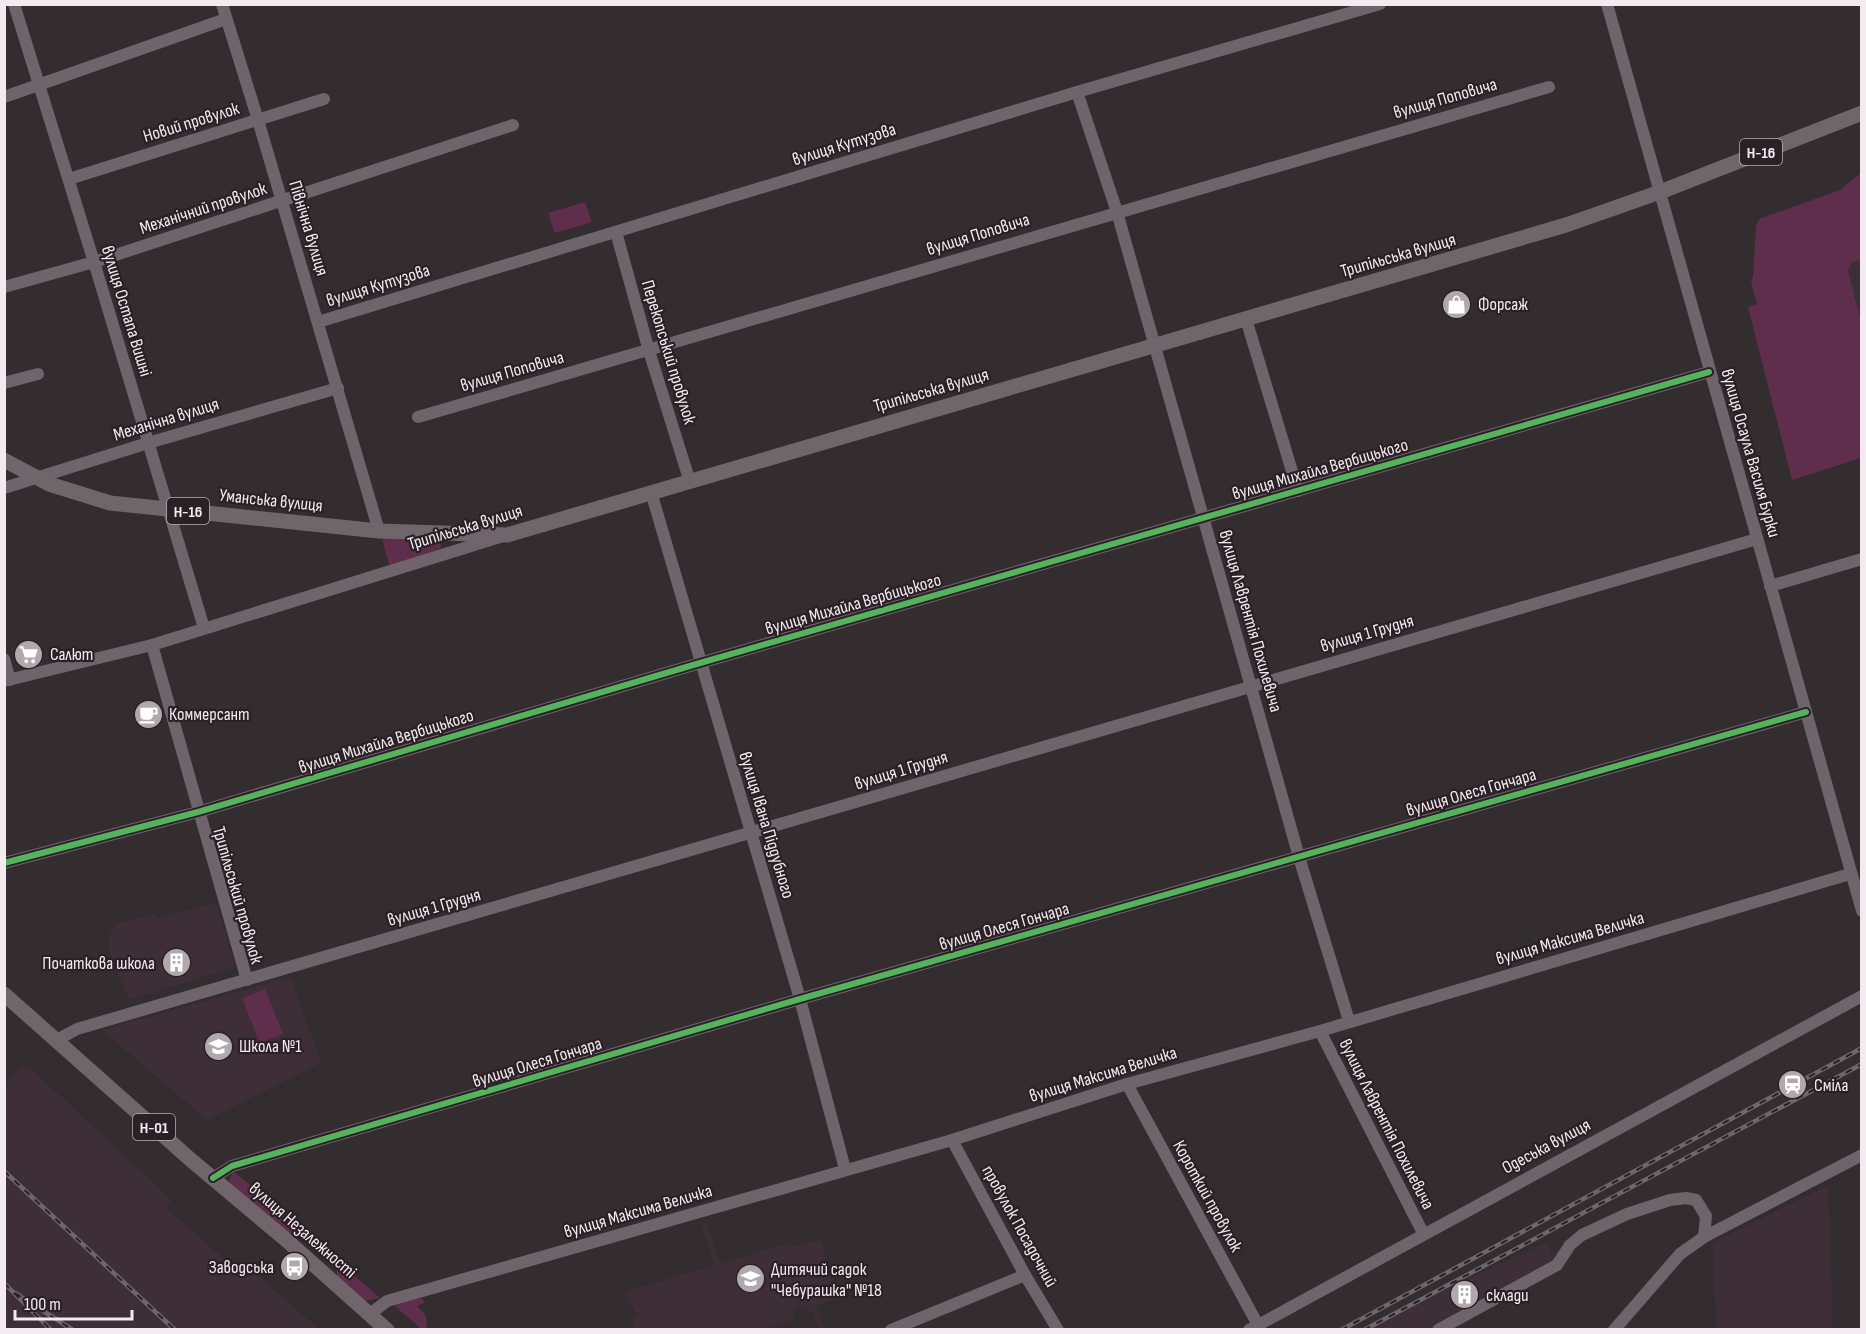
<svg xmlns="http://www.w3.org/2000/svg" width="1866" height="1334" font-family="'Sofia Sans Condensed',sans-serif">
	<rect width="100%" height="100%" fill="#332d30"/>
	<!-- built -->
	<g fill="#3e2e38">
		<polygon points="1861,259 1861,324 1848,271 1852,262"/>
		<polygon points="216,902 235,967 129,1000 109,953 109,936 115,925 155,913 157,919"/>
		<polygon points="291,977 321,1063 207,1120 102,1030"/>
		<polygon points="27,1065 172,1200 166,1208 245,1277 251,1270 319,1329 5,1329 5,1084 17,1071"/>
		<polygon points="1828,1185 1833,1329 1716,1329 1713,1243"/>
		<polygon points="706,1222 720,1264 787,1243 790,1246 822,1241 835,1298 816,1307 825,1329 820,1329 812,1312 803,1306 794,1309 794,1319 767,1329 635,1329 632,1319 637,1315 625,1292 714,1265 701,1224"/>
		<polygon points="1547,1242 1556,1264 1436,1329 1369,1330 1419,1302"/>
	</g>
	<!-- green -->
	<g fill="#5f2e4d">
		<polygon points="1861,173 1861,259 1852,262 1848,271 1861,322 1861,458 1792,480 1748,307 1757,304 1751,282 1753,277 1756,226 1759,219 1840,190"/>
		<polygon points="585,202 592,222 555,233 548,213"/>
		<polygon points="381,535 434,539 441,544 441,548 390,568"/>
		<polygon points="265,989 283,1034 260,1043 242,998"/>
		<polygon points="233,1171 301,1228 289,1234 231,1185 229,1181"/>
		<polygon points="337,1261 380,1298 364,1301 337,1279"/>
		<polygon points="421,1298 425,1302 417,1306 426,1316 427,1329 421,1329 395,1306 402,1301"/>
	</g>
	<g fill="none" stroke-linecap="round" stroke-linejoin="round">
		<!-- minor -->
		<g stroke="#6f646c" stroke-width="12">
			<polyline points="14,4 94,262 204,628"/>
			<polyline points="222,4 258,120 379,531"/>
			<polyline points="1607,4 1862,911"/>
			<polyline points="1077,92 1117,212 1299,857 1349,1021"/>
			<polyline points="4,97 226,19"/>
			<polyline points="69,179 324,99"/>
			<polyline points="616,232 649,351 690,482"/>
			<polyline points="4,287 94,262 513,125"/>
			<polyline points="1246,319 1298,491"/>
			<polyline points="318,322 1077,92 1380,4"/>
			<polyline points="4,383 38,374"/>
			<path d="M418,417C796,310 1172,196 1549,87"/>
			<polyline points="4,488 148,443 338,388"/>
			<polyline points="651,492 800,999 845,1169"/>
			<polyline points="1770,586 1862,559"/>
			<polyline points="152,645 247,980"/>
			<polyline points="4,659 10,680"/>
			<polyline points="4,681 152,645 500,537"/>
			<polyline points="4,863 198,812 700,663 1709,372"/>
			<polyline points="1320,1031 1423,1233"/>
			<path d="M57,1040L77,1029C637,867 1196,701 1757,539"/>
			<polyline points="1127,1084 1258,1325"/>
			<polyline points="952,1140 1025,1275 1058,1330"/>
			<polyline points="213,1178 232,1166 800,999 1806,712"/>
			<polyline points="370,1314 387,1301 952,1140 1127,1084 1320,1031 1850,874"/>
			<polyline points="891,1330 1025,1275"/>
			<polyline points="1249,1330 1862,996"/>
			<polyline points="1438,1330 1557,1265 1570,1245 1582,1235 1627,1214 1670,1200 1686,1198 1696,1200 1706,1216 1704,1237 1862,1155"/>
			<polyline points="1614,1330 1680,1254 1704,1237"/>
		</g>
		<!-- major -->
		<g stroke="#71656c" stroke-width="15">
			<polyline points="4,460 49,484 110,503 379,531 507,535 1566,225 1660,192 1862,113"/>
			<polyline points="4,994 191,1160 284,1238 387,1330"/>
		</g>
		<defs>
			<g id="rail">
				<polyline points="4,1171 175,1330"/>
				<polyline points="4,1283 51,1330"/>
				<polyline points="15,1293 73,1330"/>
				<polyline points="1341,1330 1862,1048"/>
				<polyline points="1364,1330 1862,1064"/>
			</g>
		</defs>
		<!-- rail casing -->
		<use href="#rail" stroke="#6e666b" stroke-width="4.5"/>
		<!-- rail -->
		<use href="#rail" stroke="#2c2027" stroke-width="2" stroke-dasharray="7" stroke-linecap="butt"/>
		<defs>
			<g id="cycleway">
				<polyline points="4,863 198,812 700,663 1709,372"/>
				<polyline points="213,1178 232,1166 800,999 1806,712"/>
			</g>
		</defs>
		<!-- cycleway casing -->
		<use href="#cycleway" stroke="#2c2027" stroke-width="10"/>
		<!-- cycleway -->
		<use href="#cycleway" stroke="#56b35d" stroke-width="6"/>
	</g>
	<!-- icons -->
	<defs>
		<symbol id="shop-disc" viewBox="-11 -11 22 22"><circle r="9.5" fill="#b0a8ac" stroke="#2c2027"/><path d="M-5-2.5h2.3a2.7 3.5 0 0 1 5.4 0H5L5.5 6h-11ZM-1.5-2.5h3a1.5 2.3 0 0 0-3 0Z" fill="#fff"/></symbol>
		<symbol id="supermarket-disc" viewBox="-11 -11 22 22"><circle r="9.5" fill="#b0a8ac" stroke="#2c2027"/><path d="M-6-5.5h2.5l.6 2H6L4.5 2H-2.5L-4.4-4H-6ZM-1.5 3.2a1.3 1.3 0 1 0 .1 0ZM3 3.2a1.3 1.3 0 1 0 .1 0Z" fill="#fff"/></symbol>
		<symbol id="cafe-disc" viewBox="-11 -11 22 22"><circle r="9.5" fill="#b0a8ac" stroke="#2c2027"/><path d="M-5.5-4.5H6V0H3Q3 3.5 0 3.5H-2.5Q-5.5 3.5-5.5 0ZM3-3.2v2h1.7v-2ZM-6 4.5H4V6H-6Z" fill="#fff"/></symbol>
		<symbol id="building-disc" viewBox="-11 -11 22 22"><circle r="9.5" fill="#b0a8ac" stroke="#2c2027"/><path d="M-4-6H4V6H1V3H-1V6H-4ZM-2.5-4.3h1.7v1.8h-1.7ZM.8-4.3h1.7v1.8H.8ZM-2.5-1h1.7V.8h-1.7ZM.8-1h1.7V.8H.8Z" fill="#fff"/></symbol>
		<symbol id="school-disc" viewBox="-11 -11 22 22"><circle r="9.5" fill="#b0a8ac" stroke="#2c2027"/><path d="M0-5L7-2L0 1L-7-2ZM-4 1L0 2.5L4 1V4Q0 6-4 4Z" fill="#fff"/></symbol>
		<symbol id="station-disc" viewBox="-11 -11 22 22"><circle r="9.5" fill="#b0a8ac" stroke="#2c2027"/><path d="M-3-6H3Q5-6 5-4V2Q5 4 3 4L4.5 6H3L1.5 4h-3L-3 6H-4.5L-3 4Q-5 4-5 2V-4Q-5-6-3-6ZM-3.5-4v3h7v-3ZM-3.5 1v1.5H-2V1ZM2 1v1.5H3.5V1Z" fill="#fff"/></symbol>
		<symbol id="bus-disc" viewBox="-11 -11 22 22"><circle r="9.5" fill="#b0a8ac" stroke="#2c2027"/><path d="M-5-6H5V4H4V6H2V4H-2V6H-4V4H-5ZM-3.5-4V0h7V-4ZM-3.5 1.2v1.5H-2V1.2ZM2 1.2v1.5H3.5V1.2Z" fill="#fff"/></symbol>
	</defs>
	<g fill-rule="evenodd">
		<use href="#shop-disc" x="1440" y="288" width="33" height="33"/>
		<use href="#supermarket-disc" x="12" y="638" width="33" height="33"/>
		<use href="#cafe-disc" x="132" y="698" width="33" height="33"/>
		<use href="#building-disc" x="160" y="946" width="33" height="33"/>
		<use href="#school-disc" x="202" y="1030" width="33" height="33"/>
		<use href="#station-disc" x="1776" y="1068" width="33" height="33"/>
		<use href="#bus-disc" x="278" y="1250" width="33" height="33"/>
		<use href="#school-disc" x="734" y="1262" width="33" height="33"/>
		<use href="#building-disc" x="1448" y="1278" width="33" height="33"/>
	</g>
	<g text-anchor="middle" stroke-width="4.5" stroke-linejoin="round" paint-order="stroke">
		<!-- shield labels -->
		<g fill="#2c2027" stroke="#b7aeb3" stroke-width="1.5">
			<rect x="1740" y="139" width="42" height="26" rx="4.5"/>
			<rect x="167" y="498" width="42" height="26" rx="4.5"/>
			<rect x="133" y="1114" width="42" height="26" rx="4.5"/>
		</g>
		<g font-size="16" font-weight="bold" fill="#f3ebef">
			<text x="1761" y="158">Н-16</text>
			<text x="188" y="517">Н-16</text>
			<text x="154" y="1133">Н-01</text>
		</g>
		<!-- street labels -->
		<g font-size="18" fill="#f3ebef" stroke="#2c2027">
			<text transform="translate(1445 98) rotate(-16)" y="6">вулиця Поповича</text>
			<text transform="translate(191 122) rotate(-17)" y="6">Новий провулок</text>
			<text transform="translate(844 144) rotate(-17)" y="6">вулиця Кутузова</text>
			<text transform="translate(203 208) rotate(-18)" y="6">Механічний провулок</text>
			<text transform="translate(309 228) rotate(73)" y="6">Північна вулиця</text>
			<text transform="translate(978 234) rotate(-17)" y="6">вулиця Поповича</text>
			<text transform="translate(1398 255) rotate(-16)" y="6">Трипільська вулиця</text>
			<text transform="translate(378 285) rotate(-17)" y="6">вулиця Кутузова</text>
			<text transform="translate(127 311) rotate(73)" y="6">вулиця Остапа Вишні</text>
			<text transform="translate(669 352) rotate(73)" y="6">Перекопський провулок</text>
			<text transform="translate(512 371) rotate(-16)" y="6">вулиця Поповича</text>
			<text transform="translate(931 390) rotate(-16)" y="6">Трипільська вулиця</text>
			<text transform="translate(166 419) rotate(-17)" y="6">Механічна вулиця</text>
			<text transform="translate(1751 453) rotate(74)" y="6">вулиця Осаула Василя Бурки</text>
			<text transform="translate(1320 469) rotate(-16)" y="6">вулиця Михайла Вербицького</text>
			<text transform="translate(271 500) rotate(6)" y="6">Уманська вулиця</text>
			<text transform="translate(465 527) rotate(-17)" y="6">Трипільська вулиця</text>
			<text transform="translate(853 604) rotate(-16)" y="6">вулиця Михайла Вербицького</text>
			<text transform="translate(1251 621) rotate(74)" y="6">вулиця Лаврентія Похилевича</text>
			<text transform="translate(1367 633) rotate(-16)" y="6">вулиця 1 Грудня</text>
			<text transform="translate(386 741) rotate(-17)" y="6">вулиця Михайла Вербицького</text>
			<text transform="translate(901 770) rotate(-17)" y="6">вулиця 1 Грудня</text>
			<text transform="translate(1471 792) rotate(-16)" y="6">вулиця Олеся Гончара</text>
			<text transform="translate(767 825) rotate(73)" y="6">вулиця Івана Піддубного</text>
			<text transform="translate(238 895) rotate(74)" y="6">Трипільський провулок</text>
			<text transform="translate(434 907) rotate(-16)" y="6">вулиця 1 Грудня</text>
			<text transform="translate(1004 926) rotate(-16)" y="6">вулиця Олеся Гончара</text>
			<text transform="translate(1570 938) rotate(-16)" y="6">вулиця Максима Величка</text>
			<text transform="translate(537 1062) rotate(-17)" y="6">вулиця Олеся Гончара</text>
			<text transform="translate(1103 1074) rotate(-17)" y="6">вулиця Максима Величка</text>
			<text transform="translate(1387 1124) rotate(63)" y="6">вулиця Лаврентія Похилевича</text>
			<text transform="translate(1546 1146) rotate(-28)" y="6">Одеська вулиця</text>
			<text transform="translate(1208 1196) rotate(61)" y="6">Короткий провулок</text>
			<text transform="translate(638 1211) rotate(-16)" y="6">вулиця Максима Величка</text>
			<text transform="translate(1020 1226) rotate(61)" y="6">провулок Посадочний</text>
			<text transform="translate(303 1230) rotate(41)" y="6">вулиця Незалежності</text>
		</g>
		<!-- poi labels -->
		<g font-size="18" fill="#f3ebef" stroke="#2c2027" text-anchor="start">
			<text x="1478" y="310">Форсаж</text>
			<text x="50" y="660">Салют</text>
			<text x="169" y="720">Коммерсант</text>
			<text x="155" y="969" text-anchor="end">Початкова школа</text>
			<text x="239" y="1052">Школа №1</text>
			<text x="1814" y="1091">Сміла</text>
			<text x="274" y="1273" text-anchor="end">Заводська</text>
			<text x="771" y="1275">Дитячий садок<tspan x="771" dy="21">"Чебурашка" №18</tspan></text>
			<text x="1486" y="1301">склади</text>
		</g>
	</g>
	<!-- border -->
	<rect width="1866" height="1334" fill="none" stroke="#f3ebef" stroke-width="12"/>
	<!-- scale -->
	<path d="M15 1310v9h117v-9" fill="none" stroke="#f3ebef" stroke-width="3"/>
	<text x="24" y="1310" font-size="18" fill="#f3ebef" stroke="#2c2027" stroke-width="4.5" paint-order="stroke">100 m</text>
</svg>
